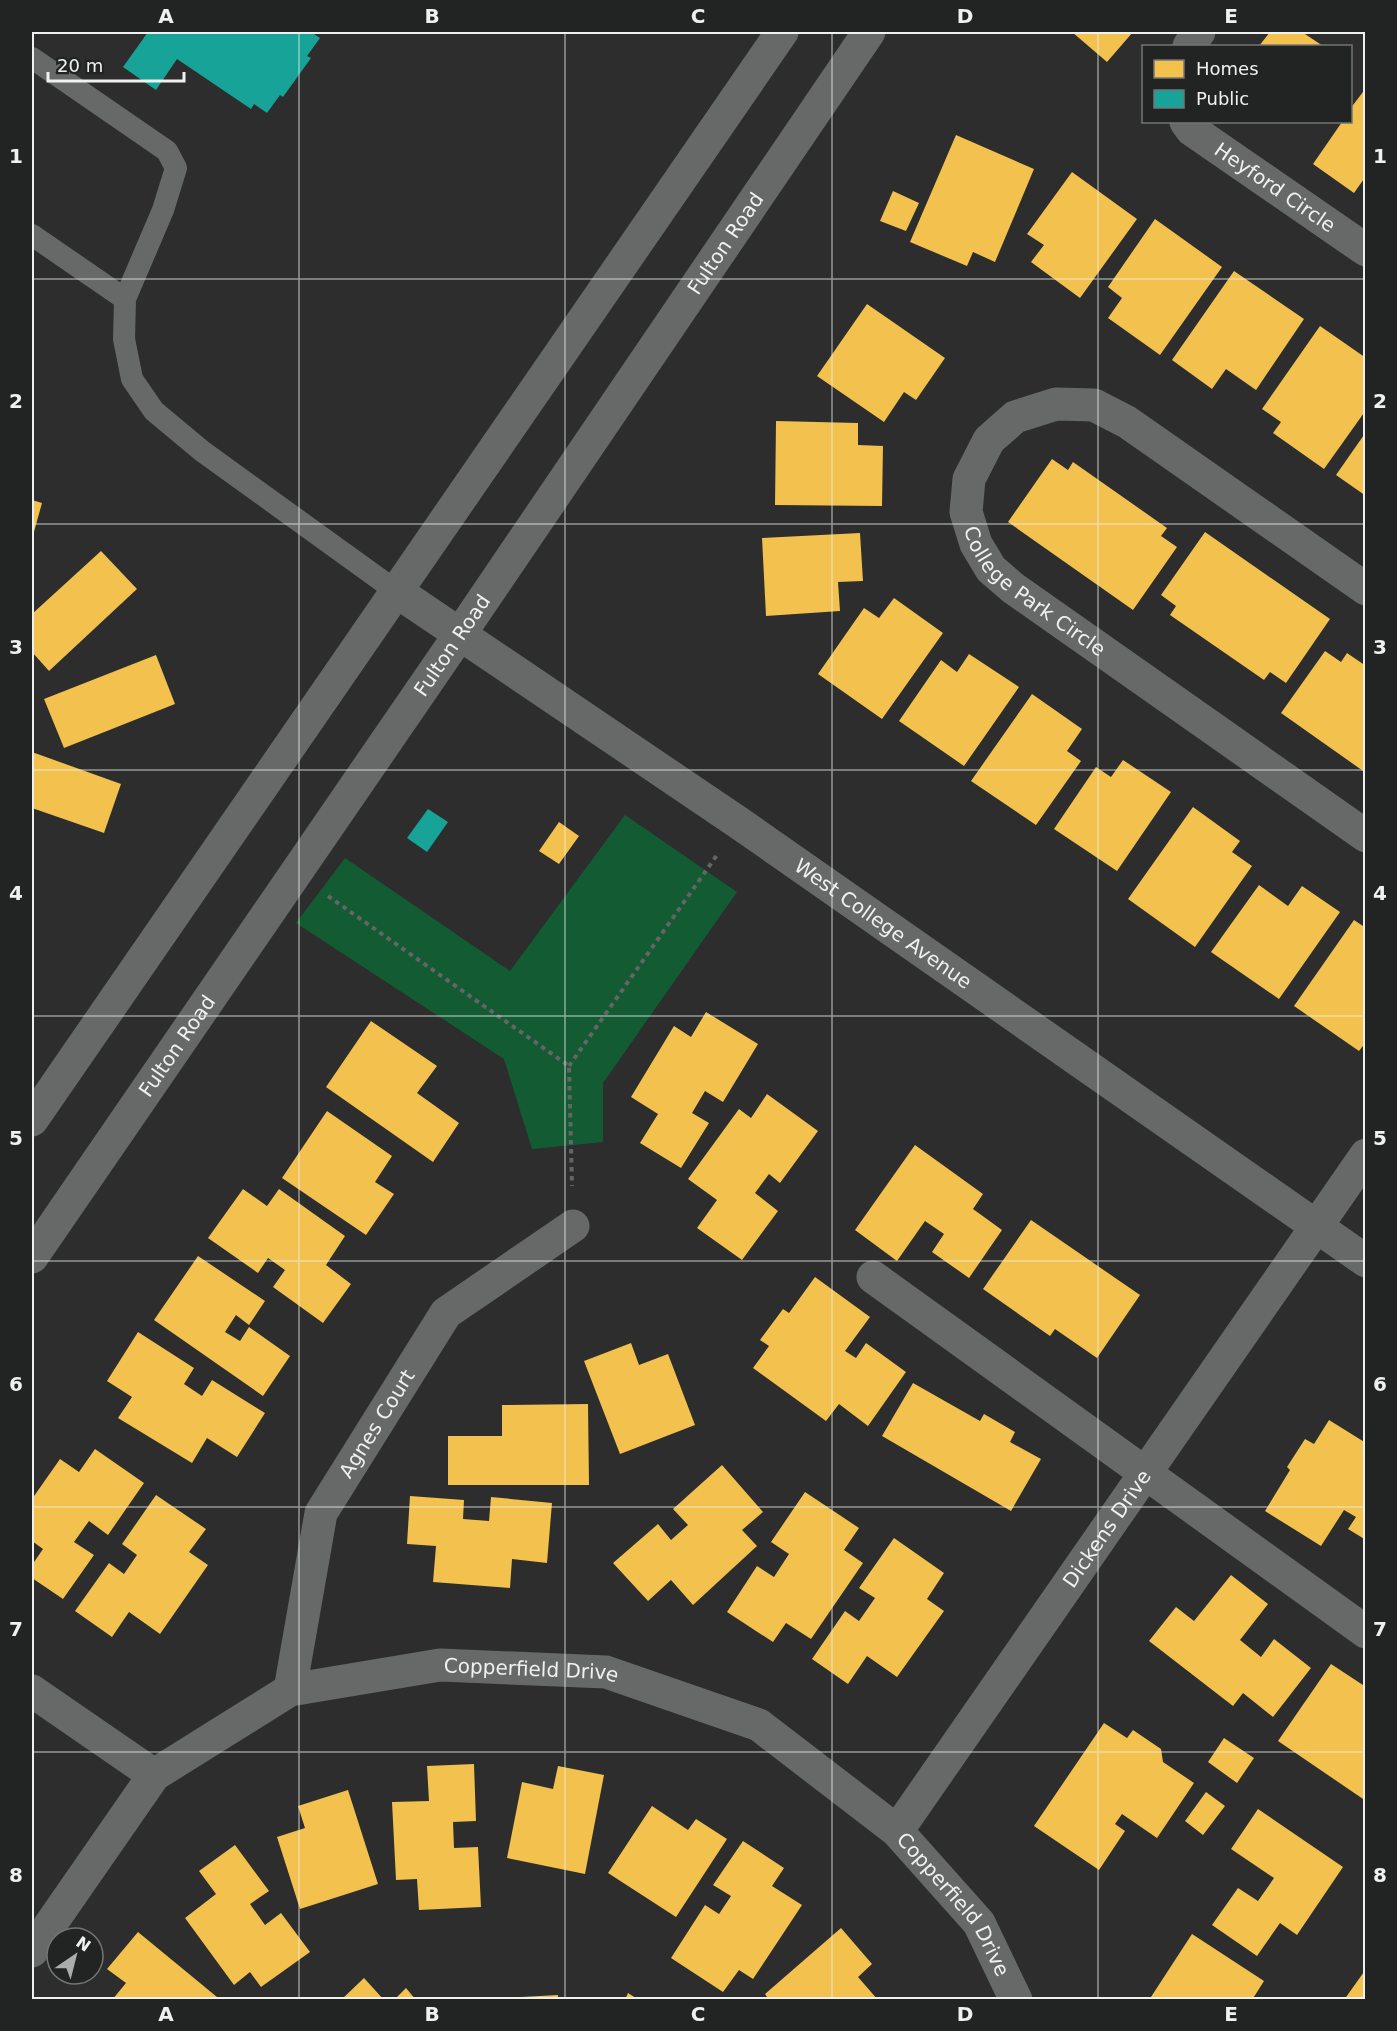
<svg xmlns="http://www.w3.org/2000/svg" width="1397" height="2031" font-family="'DejaVu Sans',sans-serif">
	<rect width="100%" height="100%" fill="#2c2d2c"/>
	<!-- green -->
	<polygon fill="#135c33" points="625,815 737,892 603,1083 603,1142 532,1149 504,1059 296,923 345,858 510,971"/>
	<!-- homes -->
	<g fill="#f2c14e">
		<polygon points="1072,32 1133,32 1107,62"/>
		<polygon points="1270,32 1302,32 1323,46 1259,46"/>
		<polygon points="1366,88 1366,176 1354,193 1313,164 1342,122 1350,122 1350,109"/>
		<polygon points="956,135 1034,169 995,262 973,252 967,266 910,242"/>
		<polygon points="1072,172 1137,219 1080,298 1031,262 1044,245 1027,234"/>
		<polygon points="893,191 919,203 906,231 880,221"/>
		<polygon points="1155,219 1222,267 1160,355 1108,318 1122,298 1108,287"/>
		<polygon points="1234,271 1304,319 1256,390 1226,369 1212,389 1172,360"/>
		<polygon points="867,304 945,358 916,400 904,392 884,422 817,376"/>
		<polygon points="1320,326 1366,358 1366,410 1324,469 1273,433 1281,422 1262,409"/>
		<polygon points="776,421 858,423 858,445 883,446 882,506 775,505"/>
		<polygon points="1366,432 1366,496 1336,475"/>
		<polygon points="1052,459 1068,470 1073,462 1167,528 1161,536 1177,547 1133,610 1008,522"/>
		<polygon points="32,500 42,503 32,539"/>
		<polygon points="1205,532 1330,619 1286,683 1270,672 1264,680 1170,615 1176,606 1161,595"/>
		<polygon points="860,533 863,581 838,582 840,611 766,616 762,538"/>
		<polygon points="101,551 137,589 49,671 32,652 32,614"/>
		<polygon points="894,598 943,633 882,719 818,674 864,608 879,618"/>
		<polygon points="1325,651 1341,662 1347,653 1366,666 1366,773 1281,713"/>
		<polygon points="969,654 1019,687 964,766 899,721 941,660 957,672"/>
		<polygon points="156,655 175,704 64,748 44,699"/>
		<polygon points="1032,694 1082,729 1067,751 1081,761 1036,825 971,781"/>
		<polygon points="32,752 121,784 104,833 32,808"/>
		<polygon points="1123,760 1171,792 1117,871 1054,829 1096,767 1111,777"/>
		<polygon points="1193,807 1240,841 1232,852 1252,866 1195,947 1128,899"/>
		<polygon points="559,822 579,836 559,864 539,851"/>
		<polygon points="1259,885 1288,906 1302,886 1340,912 1279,999 1211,952"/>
		<polygon points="1354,920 1366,928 1366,1042 1359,1051 1294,1006"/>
		<polygon points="706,1012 758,1044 723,1102 705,1091 692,1113 709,1123 681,1168 640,1143 658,1114 631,1097 674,1026 691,1037"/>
		<polygon points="371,1021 437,1066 417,1093 459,1123 433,1162 326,1087"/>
		<polygon points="767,1094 818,1131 780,1183 769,1174 755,1193 778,1211 742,1260 697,1228 717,1200 688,1179 739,1109 751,1118"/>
		<polygon points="327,1111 392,1156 375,1182 394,1194 366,1235 282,1178"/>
		<polygon points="915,1145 983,1194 973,1209 1002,1230 969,1278 932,1252 944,1234 925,1221 897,1261 855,1230"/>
		<polygon points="243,1189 267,1206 279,1189 345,1236 326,1265 351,1284 323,1323 273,1287 285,1270 268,1258 258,1273 208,1238"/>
		<polygon points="1031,1220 1140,1295 1097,1358 1055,1329 1050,1336 983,1289"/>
		<polygon points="198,1256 265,1301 249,1325 236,1315 225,1332 240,1341 249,1327 290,1356 263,1396 154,1320"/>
		<polygon points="815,1277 870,1317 845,1351 856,1358 866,1343 906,1372 868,1426 839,1404 826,1421 753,1368 769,1346 760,1340 783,1309 789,1313"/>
		<polygon points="138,1332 194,1368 184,1384 202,1396 212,1380 265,1413 237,1457 207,1438 192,1463 118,1418 132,1397 107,1381"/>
		<polygon points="631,1343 639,1365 668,1354 695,1425 620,1454 584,1361"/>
		<polygon points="913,1383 980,1421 984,1414 1015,1432 1010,1442 1041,1459 1011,1511 882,1436"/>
		<polygon points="588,1404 589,1485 448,1485 448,1436 502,1436 502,1405"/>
		<polygon points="1329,1420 1366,1443 1366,1540 1348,1529 1356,1517 1344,1510 1321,1546 1265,1511 1290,1470 1287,1467 1305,1439 1314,1444"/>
		<polygon points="95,1449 144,1483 108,1535 89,1521 74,1542 94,1555 63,1599 32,1578 32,1565 43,1549 32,1541 32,1499 60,1459 79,1472"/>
		<polygon points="722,1465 763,1512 742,1530 757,1546 693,1605 671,1580 648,1601 613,1563 658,1524 671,1540 688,1525 673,1509"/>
		<polygon points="805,1492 859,1528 844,1550 863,1563 811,1639 786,1623 773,1642 727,1612 757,1566 774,1577 789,1554 771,1542"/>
		<polygon points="156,1495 206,1529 189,1552 208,1565 160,1634 129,1612 112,1637 75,1611 109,1563 124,1574 137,1555 122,1544"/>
		<polygon points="410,1496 464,1500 463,1519 489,1521 491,1497 552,1503 547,1563 512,1559 510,1588 433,1582 436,1546 407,1544"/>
		<polygon points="894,1538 944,1573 927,1599 944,1611 897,1677 867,1656 848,1684 812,1659 845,1611 859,1621 875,1598 859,1588"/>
		<polygon points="1231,1575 1268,1604 1240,1640 1261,1657 1274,1639 1311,1668 1273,1717 1243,1693 1233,1706 1149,1641 1176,1607 1194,1621"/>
		<polygon points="1331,1664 1366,1687 1366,1801 1278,1741"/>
		<polygon points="1104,1723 1127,1738 1133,1730 1161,1749 1163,1762 1194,1783 1157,1838 1122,1814 1115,1824 1125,1831 1099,1870 1034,1826"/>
		<polygon points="1224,1738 1254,1758 1237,1783 1208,1762"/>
		<polygon points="474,1764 476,1821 453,1822 454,1848 478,1847 481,1907 419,1910 417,1879 396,1880 392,1802 429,1801 427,1766"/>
		<polygon points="558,1766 604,1775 585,1874 507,1858 522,1782 553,1789"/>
		<polygon points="348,1790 378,1884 300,1909 277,1837 305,1828 298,1806"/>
		<polygon points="1206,1792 1225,1806 1203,1835 1185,1821"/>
		<polygon points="652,1806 688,1830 696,1819 727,1839 676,1917 608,1873"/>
		<polygon points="1258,1809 1343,1867 1297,1935 1280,1923 1257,1956 1212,1925 1238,1888 1258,1901 1274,1878 1231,1849"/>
		<polygon points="743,1841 784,1868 772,1886 802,1905 753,1979 739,1970 723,1992 671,1958 705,1905 719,1914 731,1896 713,1885"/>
		<polygon points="235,1845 269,1891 250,1904 265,1925 281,1913 310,1952 261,1987 250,1972 234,1985 185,1918 216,1894 199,1871"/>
		<polygon points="841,1928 872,1964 858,1977 878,2000 769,2000 765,1994"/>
		<polygon points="138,1932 217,1997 215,2000 112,2000 126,1983 107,1969"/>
		<polygon points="1192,1934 1264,1981 1252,2000 1149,2000"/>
		<polygon points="1366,1969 1366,2000 1344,2000"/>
		<polygon points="364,1978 384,2000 341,2000"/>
		<polygon points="406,1988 416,2000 394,2000"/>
		<polygon points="628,1993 639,2000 625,2000"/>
		<polygon points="558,1995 558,2000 503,2000 503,1998"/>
	</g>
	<!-- public -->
	<g fill="#17a398">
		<polygon points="148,32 311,32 320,38 307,56 311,58 283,97 280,95 267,113 254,104 251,109 177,59 156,90 123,67"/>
		<polygon points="428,809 448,822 427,852 407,838"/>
	</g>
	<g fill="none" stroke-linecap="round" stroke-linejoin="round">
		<!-- path -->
		<g stroke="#646564" stroke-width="4" stroke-dasharray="4.5 4.5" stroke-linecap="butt">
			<polyline points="328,896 569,1066 572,1186"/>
			<polyline points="569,1066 717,855"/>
		</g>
		<!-- lane -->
		<g stroke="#676868" stroke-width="22">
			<polyline points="32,58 167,151 176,168 163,210 125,299 124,339 132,379 154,411 202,451 396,591"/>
			<polyline points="32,235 125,299"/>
		</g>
		<!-- street -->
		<g stroke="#676868" stroke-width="33">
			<polyline points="1189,46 1199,32"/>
			<path id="s1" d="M1186,122L1192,130L1366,250"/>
			<path id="s2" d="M1366,589L1127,422L1094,405L1056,404L1015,417L989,440L969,479L966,512L976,544L991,569L1013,588L1366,836"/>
			<polyline points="873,1277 1366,1632"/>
			<path id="s3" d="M290,1690L321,1513L446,1313L573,1226"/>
			<polyline points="32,1691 154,1775"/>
			<path id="s4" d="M897,1831L1366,1155"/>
			<path id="s5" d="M32,1951L154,1775L290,1690L440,1665L606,1672L759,1725L897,1831L979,1923L1016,2000"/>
		</g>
		<!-- secondary -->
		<g stroke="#676868" stroke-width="33">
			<path id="s6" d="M396,591L739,823L1366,1261"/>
			<polyline points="32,1120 782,32"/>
			<path id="s7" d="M32,1257L460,634L869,32"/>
		</g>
	</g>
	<!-- grid -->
	<path fill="none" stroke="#eff1ef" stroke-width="1.5" stroke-opacity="0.55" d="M299,32V2000M565,32V2000M832,32V2000M1098,32V2000M32,279H1366M32,524H1366M32,770H1366M32,1016H1366M32,1261H1366M32,1507H1366M32,1752H1366"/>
	<g text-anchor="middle" stroke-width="6" stroke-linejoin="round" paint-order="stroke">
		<!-- street labels -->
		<g font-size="20" fill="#eff1ef" stroke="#212422">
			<text dy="7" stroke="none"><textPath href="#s1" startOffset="111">Heyford Circle</textPath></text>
			<text dy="7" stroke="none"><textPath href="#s7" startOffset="1228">Fulton Road</textPath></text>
			<text dy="7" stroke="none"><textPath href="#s2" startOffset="630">College Park Circle</textPath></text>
			<text dy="7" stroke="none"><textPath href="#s7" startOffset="742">Fulton Road</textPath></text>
			<text dy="7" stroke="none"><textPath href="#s6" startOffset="590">West College Avenue</textPath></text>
			<text dy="7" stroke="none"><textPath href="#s7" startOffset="256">Fulton Road</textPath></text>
			<text dy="7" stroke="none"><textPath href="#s3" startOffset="285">Agnes Court</textPath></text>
			<text dy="7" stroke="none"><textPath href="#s4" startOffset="368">Dickens Drive</textPath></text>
			<text dy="7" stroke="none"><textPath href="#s5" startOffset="618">Copperfield Drive</textPath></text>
			<text dy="7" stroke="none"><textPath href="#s5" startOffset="1122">Copperfield Drive</textPath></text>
		</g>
	</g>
	<!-- border -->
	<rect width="1397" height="2031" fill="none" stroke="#212422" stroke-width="66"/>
	<!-- legend -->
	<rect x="1142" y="45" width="210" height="78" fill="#212422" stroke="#737674" stroke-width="1.5"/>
	<rect x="1154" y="60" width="30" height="18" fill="#f2c14e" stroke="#737674" stroke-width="1.5"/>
	<text x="1196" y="75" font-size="18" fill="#eff1ef">Homes</text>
	<rect x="1154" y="90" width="30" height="18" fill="#17a398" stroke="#737674" stroke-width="1.5"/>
	<text x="1196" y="105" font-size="18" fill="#eff1ef">Public</text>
	<!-- north arrow -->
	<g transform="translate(75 1956) rotate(35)"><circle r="28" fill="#212422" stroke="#737674" stroke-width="1.5"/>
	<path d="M0-4.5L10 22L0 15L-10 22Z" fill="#abacab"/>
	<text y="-9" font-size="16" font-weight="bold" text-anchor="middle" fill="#eff1ef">N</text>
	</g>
	<!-- scale -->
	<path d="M48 72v9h136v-9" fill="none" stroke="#eff1ef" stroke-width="3"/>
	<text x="57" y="72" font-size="18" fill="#eff1ef" stroke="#212422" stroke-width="4.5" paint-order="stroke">20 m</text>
	<rect x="33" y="33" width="1331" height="1965" fill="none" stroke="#eff1ef" stroke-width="2"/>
	<g font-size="20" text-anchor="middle" font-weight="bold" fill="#eff1ef">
		<text x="166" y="23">A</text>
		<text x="432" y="23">B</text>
		<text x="698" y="23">C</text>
		<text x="965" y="23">D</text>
		<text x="1231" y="23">E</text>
		<text x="16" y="163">1</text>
		<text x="1380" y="163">1</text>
		<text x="16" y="408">2</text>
		<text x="1380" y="408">2</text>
		<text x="16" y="654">3</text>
		<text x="1380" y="654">3</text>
		<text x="16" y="900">4</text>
		<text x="1380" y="900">4</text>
		<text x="16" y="1145">5</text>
		<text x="1380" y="1145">5</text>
		<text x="16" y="1391">6</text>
		<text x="1380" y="1391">6</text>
		<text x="16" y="1636">7</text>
		<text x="1380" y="1636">7</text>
		<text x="16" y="1882">8</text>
		<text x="1380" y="1882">8</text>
		<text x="166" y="2021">A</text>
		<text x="432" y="2021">B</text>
		<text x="698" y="2021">C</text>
		<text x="965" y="2021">D</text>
		<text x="1231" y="2021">E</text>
	</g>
</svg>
